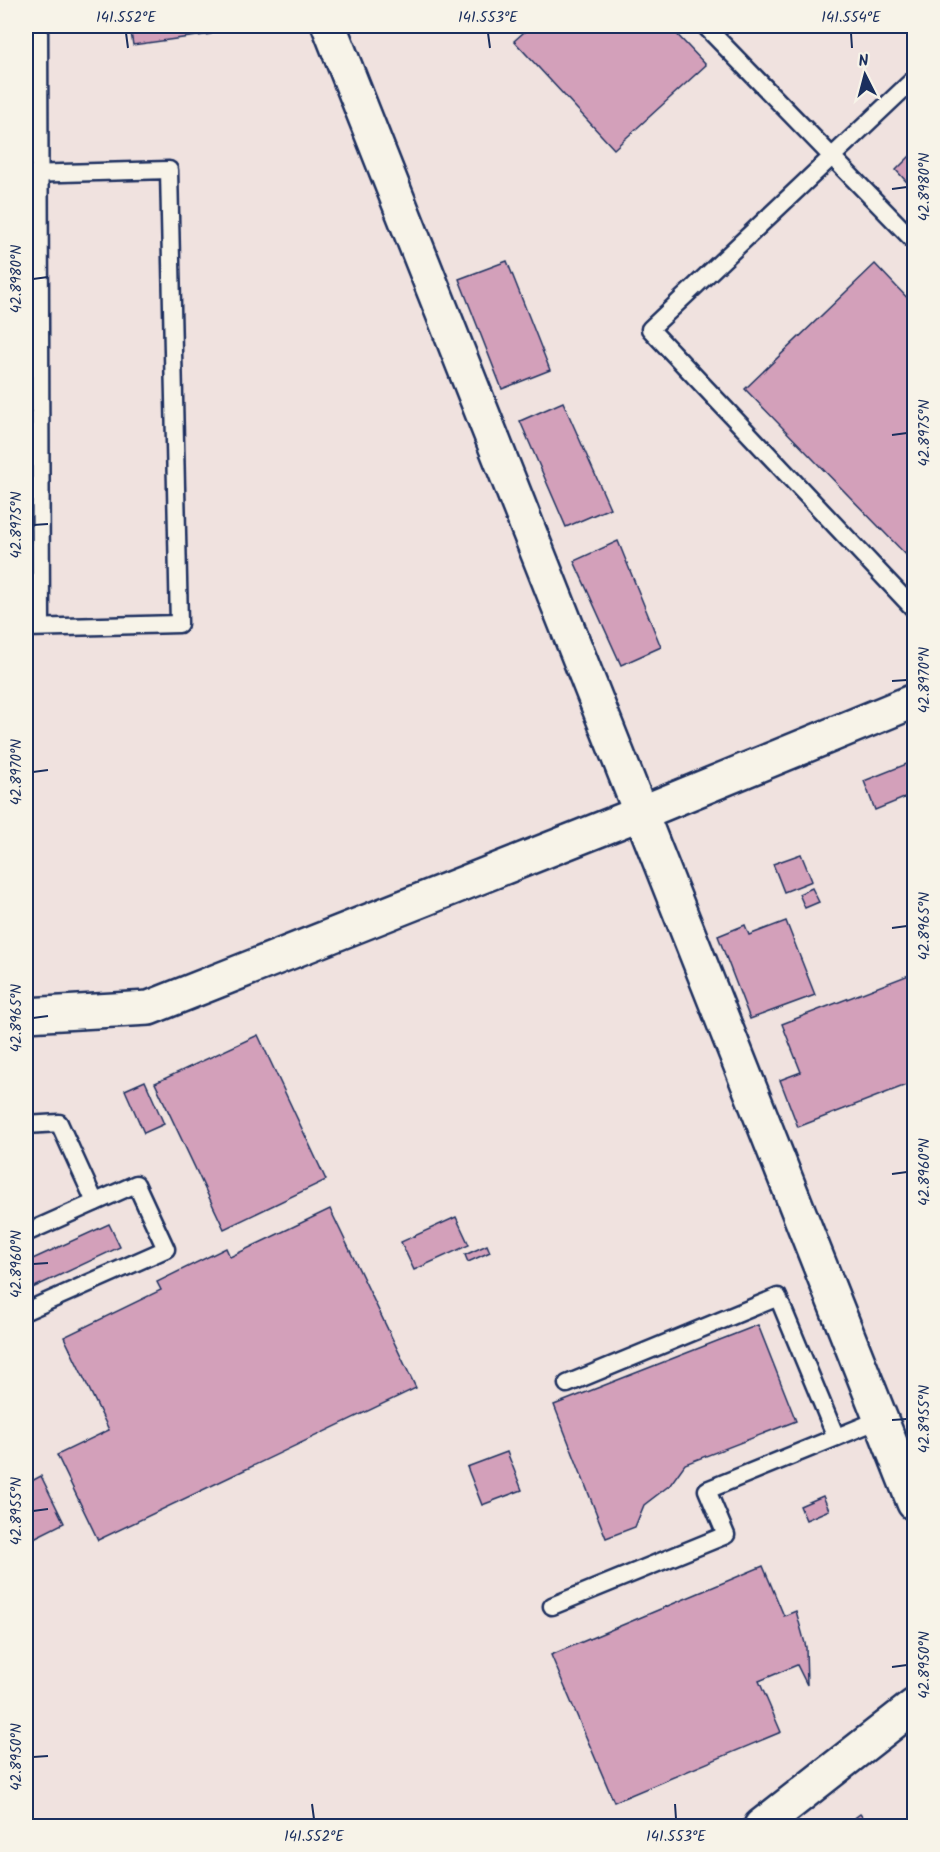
<svg xmlns="http://www.w3.org/2000/svg" width="940" height="1852" font-family="Kalam,sans-serif">
	<rect width="100%" height="100%" fill="#f0e2df"/>
	<filter id="ink" filterUnits="userSpaceOnUse"><feTurbulence type="fractalNoise" baseFrequency=".0167" numOctaves="2"/><feDisplacementMap in="SourceGraphic" scale="12" xChannelSelector="R" yChannelSelector="G"/><feConvolveMatrix kernelMatrix="1 2 1 2 8 2 1 2 1" color-interpolation-filters="sRGB"/></filter>
	<g filter="url(#ink)">
		<!-- building -->
		<g fill="#d3a0ba" stroke="#1b2f5e" stroke-width="1.5">
			<polygon points="130,26 210,26 211,34 133,45"/>
			<polygon points="531,26 669,26 706,65 614,149 514,41"/>
			<polygon points="914,152 914,190 896,170"/>
			<polygon points="507,261 550,370 502,389 459,279"/>
			<polygon points="875,264 914,305 914,563 745,389"/>
			<polygon points="563,402 610,508 566,527 520,421"/>
			<polygon points="618,541 661,647 621,665 574,561"/>
			<polygon points="914,761 914,794 875,810 864,781"/>
			<polygon points="801,854 812,881 784,892 773,864"/>
			<polygon points="812,888 819,902 805,908 799,894"/>
			<polygon points="786,921 815,995 750,1019 718,936 745,925 749,935"/>
			<polygon points="914,973 914,1082 798,1127 780,1080 801,1072 782,1024"/>
			<polygon points="258,1035 326,1180 224,1229 155,1083"/>
			<polygon points="145,1081 164,1124 144,1133 125,1090"/>
			<polygon points="330,1209 416,1388 98,1540 57,1455 109,1430 64,1337 161,1290 157,1282 226,1248 230,1257"/>
			<polygon points="456,1217 469,1245 414,1270 401,1242"/>
			<polygon points="109,1224 120,1247 26,1291 26,1262"/>
			<polygon points="487,1245 490,1252 468,1262 465,1255"/>
			<polygon points="758,1325 796,1421 685,1464 670,1485 644,1505 635,1527 606,1538 554,1405"/>
			<polygon points="507,1452 522,1490 482,1505 467,1467"/>
			<polygon points="41,1476 64,1523 26,1542 26,1484"/>
			<polygon points="823,1496 829,1510 806,1520 800,1506"/>
			<polygon points="763,1566 784,1616 796,1611 806,1647 807,1685 797,1665 759,1681 781,1732 614,1802 551,1655"/>
			<polygon points="860,1814 870,1826 844,1826"/>
		</g>
		<g fill="none" stroke-linecap="round" stroke-linejoin="round">
			<defs>
				<g id="lane">
					<polyline points="39,26 41,627"/>
					<polyline points="705,26 914,241"/>
					<polyline points="914,79 650,329 914,609"/>
					<polyline points="26,174 169,170 179,624 26,628"/>
					<polyline points="26,1125 59,1123 95,1202"/>
					<polyline points="26,1233 136,1184 166,1249 26,1311"/>
					<polyline points="567,1384 778,1297 836,1437"/>
					<polyline points="552,1606 726,1535 707,1490 881,1419"/>
				</g>
				<g id="street">
					<polyline points="329,26 914,1503"/>
					<polyline points="26,1015 149,1008 641,813 914,701"/>
					<polyline points="761,1826 914,1706"/>
				</g>
			</defs>
			<!-- lane casing -->
			<use href="#lane" stroke="#1b2f5e" stroke-width="21"/>
			<!-- street casing -->
			<use href="#street" stroke="#1b2f5e" stroke-width="38"/>
			<!-- lane -->
			<use href="#lane" stroke="#f7f3e8" stroke-width="16"/>
			<!-- street -->
			<use href="#street" stroke="#f7f3e8" stroke-width="33"/>
		</g>
	</g>
	<!-- ticks -->
	<path fill="none" stroke="#1b2f5e" stroke-width="2" d="M126,33L128,48M488,33L490,48M851,33L852,48M892,189L907,187M33,279L48,277M892,435L907,433M33,525L48,524M892,681L907,680M33,772L48,770M892,928L907,926M33,1018L48,1016M892,1174L907,1172M33,1264L48,1263M892,1420L907,1419M33,1511L48,1509M892,1667L907,1665M33,1757L48,1756M312,1804L314,1819M675,1804L676,1819"/>
	<!-- margin -->
	<rect width="940" height="1852" fill="none" stroke="#f7f3e8" stroke-width="66"/>
	<!-- north arrow -->
	<g transform="translate(865 75) rotate(354)" stroke="#f7f3e8" stroke-width="4.5" paint-order="stroke">
	<path d="M0-4.5L10 22L0 15L-10 22Z" fill="#1b2f5e"/>
	<text y="-9" font-size="16" font-weight="bold" text-anchor="middle" fill="#1b2f5e">N</text>
	</g>
	<rect x="33" y="33" width="874" height="1786" fill="none" stroke="#1b2f5e" stroke-width="2"/>
	<g font-size="15" text-anchor="middle" fill="#1b2f5e">
		<text x="126" y="22">141.552°E</text>
		<text x="488" y="22">141.553°E</text>
		<text x="851" y="22">141.554°E</text>
		<text transform="translate(924 187) rotate(-90)" y="5">42.8980°N</text>
		<text transform="translate(16 279) rotate(-90)" y="5">42.8980°N</text>
		<text transform="translate(924 433) rotate(-90)" y="5">42.8975°N</text>
		<text transform="translate(16 525) rotate(-90)" y="5">42.8975°N</text>
		<text transform="translate(924 680) rotate(-90)" y="5">42.8970°N</text>
		<text transform="translate(16 772) rotate(-90)" y="5">42.8970°N</text>
		<text transform="translate(924 926) rotate(-90)" y="5">42.8965°N</text>
		<text transform="translate(16 1018) rotate(-90)" y="5">42.8965°N</text>
		<text transform="translate(924 1172) rotate(-90)" y="5">42.8960°N</text>
		<text transform="translate(16 1264) rotate(-90)" y="5">42.8960°N</text>
		<text transform="translate(924 1419) rotate(-90)" y="5">42.8955°N</text>
		<text transform="translate(16 1511) rotate(-90)" y="5">42.8955°N</text>
		<text transform="translate(924 1665) rotate(-90)" y="5">42.8950°N</text>
		<text transform="translate(16 1757) rotate(-90)" y="5">42.8950°N</text>
		<text x="314" y="1841">141.552°E</text>
		<text x="676" y="1841">141.553°E</text>
	</g>
</svg>
